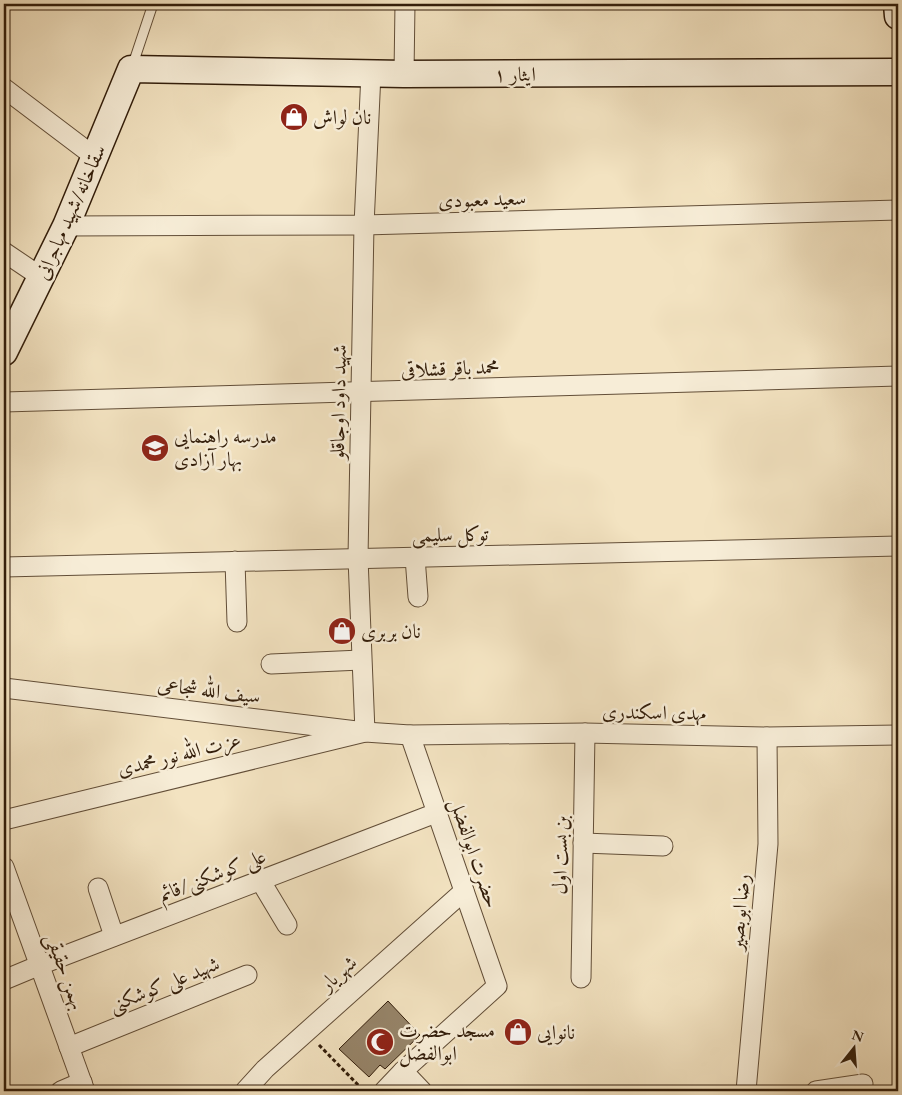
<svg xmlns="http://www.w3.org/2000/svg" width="902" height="1095" font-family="'EB Garamond',Amiri,serif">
	<rect width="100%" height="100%" fill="#f3e3c1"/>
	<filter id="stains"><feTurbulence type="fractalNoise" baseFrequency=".004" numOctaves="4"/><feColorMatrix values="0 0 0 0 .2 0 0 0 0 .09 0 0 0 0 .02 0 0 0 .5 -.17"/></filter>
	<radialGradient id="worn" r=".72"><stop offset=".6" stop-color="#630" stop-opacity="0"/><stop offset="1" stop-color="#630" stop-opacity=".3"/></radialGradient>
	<!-- building -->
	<polygon fill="#968469" stroke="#321d0a" points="388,1001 420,1035 385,1069 380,1065 369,1077 339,1049"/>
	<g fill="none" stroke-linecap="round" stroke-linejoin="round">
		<defs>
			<polyline id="lane" points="132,67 153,4"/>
			<g id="street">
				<polyline points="404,74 405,4"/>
				<polyline points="4,88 95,157"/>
				<polyline points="66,226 364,225 898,210"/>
				<polyline points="4,252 41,277"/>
				<polyline points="4,402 898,376"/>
				<polyline points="415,557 418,597"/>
				<polyline points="235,561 237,622"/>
				<polyline points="4,567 898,546"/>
				<polyline points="271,664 361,660"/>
				<polyline points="4,688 365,732 410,735 585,733 767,737 898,735"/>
				<polyline points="4,820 365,732 358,558 364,225 371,73"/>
				<polyline points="583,843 663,846"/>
				<polyline points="4,867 85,1091"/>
				<polyline points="260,880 287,925"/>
				<polyline points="98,888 114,936"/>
				<polyline points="581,978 585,733"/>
				<polyline points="4,980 40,965 436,813"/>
				<polyline points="69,1047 247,975"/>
				<polyline points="403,1071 422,1091"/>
				<polyline points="61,1091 82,1082"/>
				<polyline points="245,1091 265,1069 464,891"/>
				<polyline points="384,1091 403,1071 497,986 410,735"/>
				<polyline points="746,1091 768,844 767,737"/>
				<polyline points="816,1091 863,1084 861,1091"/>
			</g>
			<g id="secondary">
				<polyline points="897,4 898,16"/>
				<polyline points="4,352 66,226 131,69 404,74 898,72"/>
			</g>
		</defs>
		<!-- lane casing -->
		<use href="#lane" stroke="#624e38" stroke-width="11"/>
		<!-- street casing -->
		<use href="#street" stroke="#624e38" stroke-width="21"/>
		<!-- secondary casing -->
		<use href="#secondary" stroke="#321d0a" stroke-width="29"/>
		<!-- path -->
		<polyline stroke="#321d0a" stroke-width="3" stroke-dasharray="4 2.5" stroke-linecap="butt" points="319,1045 364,1091"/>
		<!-- lane -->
		<use href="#lane" stroke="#f7edd7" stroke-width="9"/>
		<!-- street -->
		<use href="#street" stroke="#f7edd7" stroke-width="19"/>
		<!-- secondary -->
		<use href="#secondary" stroke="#f7edd7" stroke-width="26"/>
	</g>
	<!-- icons -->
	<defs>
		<symbol id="shop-disc" viewBox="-11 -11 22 22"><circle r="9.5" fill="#8f2418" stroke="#f7edd7"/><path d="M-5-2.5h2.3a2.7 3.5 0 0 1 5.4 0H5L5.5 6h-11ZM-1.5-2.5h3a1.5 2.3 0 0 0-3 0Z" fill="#fff"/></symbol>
		<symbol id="school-disc" viewBox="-11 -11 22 22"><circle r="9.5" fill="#8f2418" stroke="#f7edd7"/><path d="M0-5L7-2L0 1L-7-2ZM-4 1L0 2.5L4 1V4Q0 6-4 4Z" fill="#fff"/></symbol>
		<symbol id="mosque-disc" viewBox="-11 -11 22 22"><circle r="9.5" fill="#8f2418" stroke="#f7edd7"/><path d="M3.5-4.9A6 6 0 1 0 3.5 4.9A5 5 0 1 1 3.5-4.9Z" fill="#fff"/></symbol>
	</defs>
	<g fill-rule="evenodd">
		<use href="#shop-disc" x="278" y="101" width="32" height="32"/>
		<use href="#school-disc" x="139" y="432" width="32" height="32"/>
		<use href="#shop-disc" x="326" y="615" width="32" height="32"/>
		<use href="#shop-disc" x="502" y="1016" width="32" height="32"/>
		<use href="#mosque-disc" x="364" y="1026" width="32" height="32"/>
	</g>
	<g text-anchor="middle" stroke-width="5" stroke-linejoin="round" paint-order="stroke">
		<!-- street labels -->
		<g font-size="20" fill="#321d0a" stroke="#f7edd7">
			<text x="515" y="81">ایثار ۱</text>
			<text transform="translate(482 199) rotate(-2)" y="7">سعید معبودی</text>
			<text transform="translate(70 212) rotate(-66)" y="7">سقاخانه/شهید مهاجرانی</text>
			<text transform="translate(450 368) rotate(-2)" y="7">محمد باقر قشلاقی</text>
			<text transform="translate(338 402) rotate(-89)" y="7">شهید داود اوجاقلو</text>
			<text transform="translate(450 534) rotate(-1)" y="7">توکل سلیمی</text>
			<text transform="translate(209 690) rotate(7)" y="7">سیف الله شجاعی</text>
			<text transform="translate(654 712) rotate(1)" y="7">مهدی اسکندری</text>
			<text transform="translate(179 754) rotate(-14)" y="7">عزت الله نور محمدی</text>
			<text transform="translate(475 853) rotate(71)" y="7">حضرت ابوالفضل</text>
			<text transform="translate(560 855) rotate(-89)" y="7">بن بست اول</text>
			<text transform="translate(212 875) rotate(-21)" y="7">علی کوشکنی/قائم</text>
			<text transform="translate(739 912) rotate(-85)" y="7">رضا ابوبصیر</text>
			<text transform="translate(66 971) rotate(70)" y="7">بهمن حقیقی</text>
			<text transform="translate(338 973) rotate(-42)" y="7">شهریار</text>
			<text transform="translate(164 984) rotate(-22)" y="7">شهید علی کوشکنی</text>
		</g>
		<!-- poi labels -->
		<g font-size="20" fill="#321d0a" stroke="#f7edd7" text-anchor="start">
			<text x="313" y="124">نان لواش</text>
			<text x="174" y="443">مدرسه راهنمایی<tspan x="174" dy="23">بهار آزادی</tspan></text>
			<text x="361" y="638">نان بربری</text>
			<text x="399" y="1037">مسجد حضرت<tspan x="399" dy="23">ابوالفضل</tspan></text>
			<text x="537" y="1039">نانوایی</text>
		</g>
	</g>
	<!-- margin -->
	<rect width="902" height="1095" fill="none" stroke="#f3e3c1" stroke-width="20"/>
	<rect x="5" y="5" width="892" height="1085" fill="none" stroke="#321d0a" stroke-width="2.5"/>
	<rect x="10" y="10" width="882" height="1075" fill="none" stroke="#321d0a"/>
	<!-- north arrow -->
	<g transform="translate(854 1048) rotate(17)" stroke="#f7edd7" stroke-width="4" paint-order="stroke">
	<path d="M0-4L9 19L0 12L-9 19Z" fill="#321d0a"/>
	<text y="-8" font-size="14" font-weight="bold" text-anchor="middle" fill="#321d0a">N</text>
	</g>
	<rect width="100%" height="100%" filter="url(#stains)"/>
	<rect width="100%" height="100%" fill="url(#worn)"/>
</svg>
